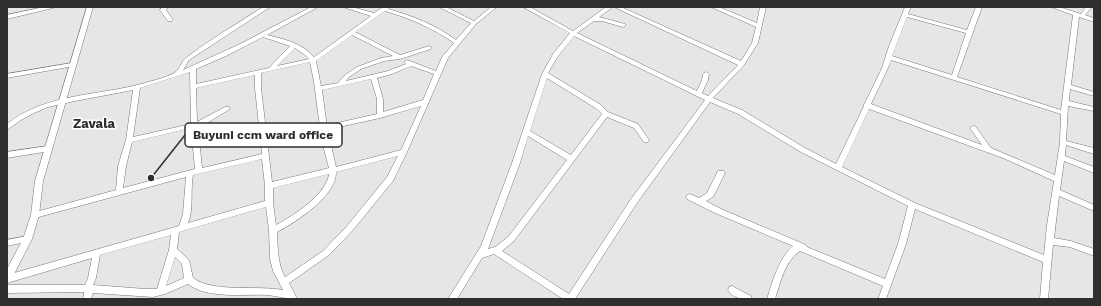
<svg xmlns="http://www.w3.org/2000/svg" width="1101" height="306" font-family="'Work Sans',sans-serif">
	<rect width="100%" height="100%" fill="#e5e6e8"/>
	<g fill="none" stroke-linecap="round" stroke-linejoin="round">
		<defs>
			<g id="minor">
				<polygon points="44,7 54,7 53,8 7,19 7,15"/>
				<polygon points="162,7 168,7 166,10 173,20 172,21 168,21 160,10"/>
				<path d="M263,7H270L189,60L183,70L240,44L311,7H318L267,35C284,39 302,43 314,57L371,16L343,7H352L374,13L383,7H390L388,9C413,16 436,25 456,40L471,23L439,7H446L474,21L491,7H497L476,24L448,58L407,152L393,181L353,230L329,255L289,283L297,299C287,299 277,296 267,295C243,294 207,299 188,284L165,294L153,297L93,293L91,299H83L84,292L7,293V285H85L88,278L92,258L7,283V275L179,226L183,214L186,177L35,218L32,217L31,215L32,213L116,190L118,166L126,140L133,90L75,101L48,107L34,113L21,120L7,130V124C46,93 99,96 145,83C154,80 166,78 174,73C180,70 181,61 187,57C211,39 238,23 263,7ZM385,11C409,18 433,28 454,43L442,57L436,71L407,60L404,62L406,64L388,71L346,81L349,77L361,69L384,61L400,59L431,49L432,48L429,46L400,55L355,32ZM352,35L393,56L381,58L357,67L345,75L338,83L321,86L316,61ZM263,37L290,46L269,68L196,84V69L226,56ZM295,48L304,54L309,59L277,66ZM310,62L314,82L322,142L329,168L272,182L261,88V73ZM411,66L434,74L423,100L383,112V99L377,78L392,74ZM190,72L191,124L133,137L140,88ZM255,75V88L262,154L202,168L198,127L202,126L230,109L229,107H225L197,122L196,88ZM371,79L377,99V114L337,123L327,127L322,90ZM421,106L401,150L336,167L328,132L339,127L380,118ZM191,128L195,169L123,188L126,166L132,142ZM398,156L387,177L347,226L323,251L285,277C277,263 278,247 277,232C296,222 337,196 336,172ZM262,159L265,186V201L188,223C194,208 190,191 193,175ZM329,174C327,194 293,216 276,225L273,203V188ZM266,207L269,230L270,259L273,271L283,290C258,285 213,293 193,278L189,260L177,249L179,232ZM171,235L169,250L157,289H146L93,285L96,278L100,255ZM175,257L182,264L184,278L166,286Z"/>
				<path d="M523,7H530L573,31L606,7H613L599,17L625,24V26L623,27L602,21H594L577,33L697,91L702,80L703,74L706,72L708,73L709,74L708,80L702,93L708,96L738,65L614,7H621L741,61L752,43L756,27L711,7H719L757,23L760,7H766L758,43L744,65L713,98L742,110L805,148L836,164L864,106L863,105L865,103L882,68L889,46L905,7H911L908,14L967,30L976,7H982L957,77L1061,110L1073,15L1051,7H1059L1081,14L1086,7H1092L1085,15L1094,18V22L1079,17L1071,85L1094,92V96L1070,89L1069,101L1094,107V111L1068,106L1066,141L1094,148V154L1066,145L1065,156L1094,167V173L1064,161L1060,190L1094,205V211L1059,196L1054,238L1071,241L1094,249V256L1070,247L1053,245L1048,299H1040L1043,262L915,209L906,244L886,299H878L883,286L800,251C785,260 780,284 775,299H767C772,283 779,257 793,246L715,213L687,199L686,197L687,195L690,194L699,198L707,193L718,171H724L725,173L713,197L706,201L721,209L806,245L807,247L885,279L898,244L908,206L801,152L738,114L710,102L637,203L575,299H563L494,254L482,258L457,299H448L481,246L512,163L542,74L553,54L570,33ZM907,17L966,33L952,75L892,56ZM574,36L705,100L631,199L569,294L502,251L514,241L607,117L634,128L644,142H648L649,140L638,124L608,112L601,105L548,73L558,56ZM891,60L1061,114L1060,142L1055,175L991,148L975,126H973L970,128L982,145L871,104L888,68ZM547,78L597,109L602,114L571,155L530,131ZM869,109L1003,158L1054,181L1047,225L1044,255L915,203L842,167ZM528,136L567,160L508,237L495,247L488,249L520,163Z"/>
				<polygon points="72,63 75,65 74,66 7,78 7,74"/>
				<polygon points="48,146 50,147 51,149 50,151 7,158 7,152"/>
				<polygon points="27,236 30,237 31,239 30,241 7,246 7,240"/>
				<path d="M732,286L751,296L752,299C743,299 733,299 728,290L729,287Z"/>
			</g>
			<polygon id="major" points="87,7 93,7 43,181 39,215 32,239 10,282 7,283 7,269 23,239 31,215 35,181"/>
		</defs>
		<!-- minor casing -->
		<use href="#minor" stroke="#777779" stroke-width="1"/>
		<!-- major casing -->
		<use href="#major" stroke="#777779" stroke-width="1"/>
		<!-- minor -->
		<use href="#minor" fill="#fff" fill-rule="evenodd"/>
		<!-- major -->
		<use href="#major" fill="#fff" fill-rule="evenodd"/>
	</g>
	<g text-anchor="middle" stroke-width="3" stroke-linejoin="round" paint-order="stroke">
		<!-- quarter labels -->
		<g font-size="13" font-weight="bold" fill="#2c2c2e" stroke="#fff">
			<text x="94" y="128">Zavala</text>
		</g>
	</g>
	<!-- callouts -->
	<path fill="none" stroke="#2f2f30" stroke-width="1.5" d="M151 178L185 135"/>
	<circle fill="#2f2f30" stroke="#fff" stroke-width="1.5" cx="151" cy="178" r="4"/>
	<rect fill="#fff" stroke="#2f2f30" stroke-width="1.5" x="185" y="123" width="157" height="24" rx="4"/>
	<g font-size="12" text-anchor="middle" font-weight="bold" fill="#2f2f30">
		<text x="263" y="139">Buyuni ccm ward office</text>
	</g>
	<!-- border -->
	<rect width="1101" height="306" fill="none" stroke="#2f2f30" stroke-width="16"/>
</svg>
